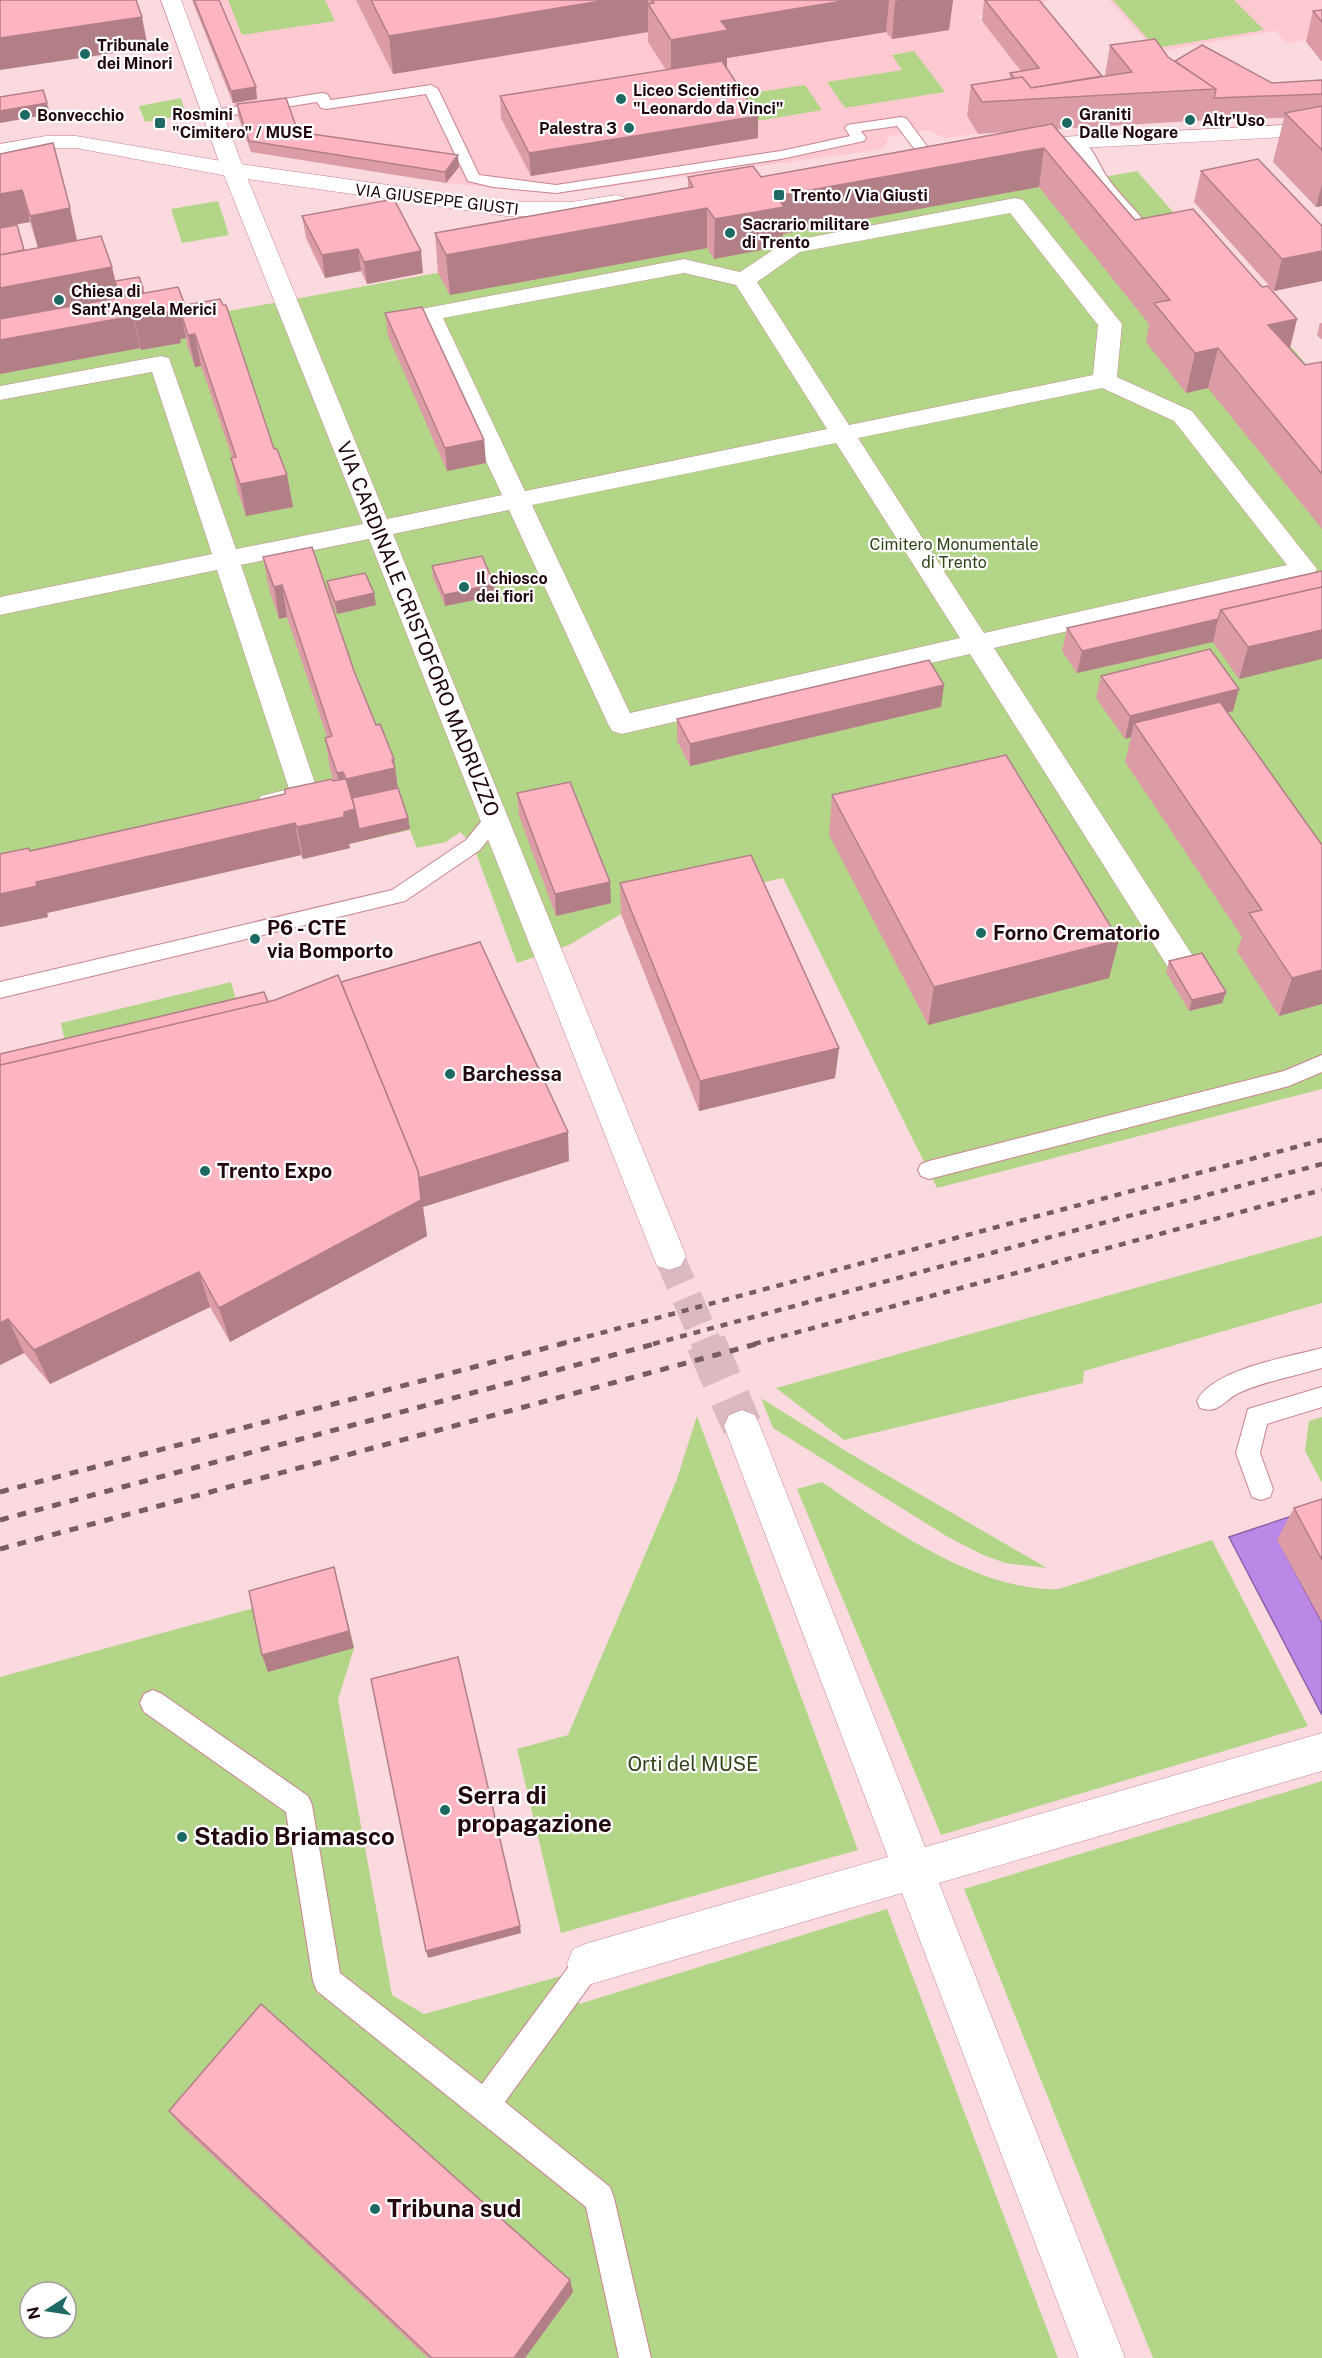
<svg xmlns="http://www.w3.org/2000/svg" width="1322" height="2358" font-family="'Public Sans',sans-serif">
	<rect width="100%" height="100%" fill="#fbdadf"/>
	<!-- built -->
	<g fill="#fec9d1">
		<polygon points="192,0 1049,0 1038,6 978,16 1036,90 967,117 978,134 945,138 927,130 889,136 884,149 557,194 446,183 459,167 300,143 238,116"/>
		<polygon points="1109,0 1322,0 1322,38 1286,43 1275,31 1156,52"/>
	</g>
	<!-- green -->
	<g fill="#b3d588" fill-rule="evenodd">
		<polygon points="228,0 325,0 335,21 242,35"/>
		<polygon points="1113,0 1234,0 1264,30 1156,48"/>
		<polygon points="914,51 945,92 845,108 827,82 902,70 892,55"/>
		<polygon points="805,85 822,110 757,121 740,95"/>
		<polygon points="181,98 186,115 145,122 139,106"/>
		<polygon points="1137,171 1322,382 1322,1089 937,1188 783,878 621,914 569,945 517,963 473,845 460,832 446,842 417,848 410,830 349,844 350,848 303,859 301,855 47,913 48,917 0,927 0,353 692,226 687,217 1064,184"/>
		<polygon points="218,201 229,235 182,243 171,209"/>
		<polygon points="231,982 239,1010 67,1052 61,1023"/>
		<polygon points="1322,1236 1322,1303 1084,1371 1083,1383 844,1440 776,1388"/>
		<polygon points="761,1398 849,1453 1047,1568 1005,1563 983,1555 948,1537 773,1428"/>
		<polygon points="697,1416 858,1850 561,1933 517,1749 568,1735 676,1482"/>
		<polygon points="1322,1417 1322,1483 1305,1451 1309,1421"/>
		<path d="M822,1482C884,1525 981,1593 1059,1589L1212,1540L1308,1726L941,1835L797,1489Z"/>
		<path d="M339,1585L354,1648L338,1700L392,1995L424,2014L572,1973L579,2004L887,1909L1058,2358H0V1677ZM30,2292H66V2328H30Z"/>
		<polygon points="1322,1781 1322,2358 1153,2358 964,1889"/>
	</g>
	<!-- water -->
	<polygon fill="#bc88e8" stroke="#8e61a6" stroke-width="1.5" points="1322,1506 1278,1540 1322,1623 1322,1715 1229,1537"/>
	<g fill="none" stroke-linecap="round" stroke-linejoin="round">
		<!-- pedestrian-tunnel-far1 -->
		<polyline stroke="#dabac0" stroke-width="30" stroke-dasharray="30 15" stroke-linecap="butt" points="669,1256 707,1344"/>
		<!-- pedestrian-tunnel -->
		<polyline stroke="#dabac0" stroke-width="40" stroke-dasharray="40 20" stroke-linecap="butt" points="706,1343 742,1426"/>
		<defs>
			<g id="service">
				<polygon points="431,85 438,89 479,175 556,185 781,151 850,136 845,128 847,125 901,117 906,118 935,157 933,160 923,160 897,126 861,131 866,138 864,141 781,159 556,193 493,187 468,181 426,94 326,109 321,108 317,102 214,118 207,114 214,110 322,93 327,94 331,100"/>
				<path d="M1076,138C1090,141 1098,162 1105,174C1117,193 1135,208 1148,226L1145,229H1135L1095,181L1069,142Z"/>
				<polygon points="495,811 502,813 505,818 480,850 405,901 0,998 0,982 392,890 466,840 488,813"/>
				<polygon points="1322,1055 1322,1072 1289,1086 929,1179 921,1176 918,1170 921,1164 929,1161 1284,1071"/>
				<path d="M1322,1348V1368C1296,1376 1266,1381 1241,1392C1225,1398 1220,1415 1200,1408L1197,1401C1212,1369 1289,1357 1322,1348Z"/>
				<polygon points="1322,1387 1322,1407 1267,1424 1260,1453 1273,1489 1270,1497 1261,1500 1252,1497 1236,1453 1248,1409"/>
				<polygon points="153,1690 162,1694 308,1796 312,1805 340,1973 482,2084 578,1954 588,1950 598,1954 602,1964 598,1974 505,2102 610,2187 614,2198 651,2358 619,2358 586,2207 317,1991 313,1981 286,1812 144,1712 140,1703 144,1694"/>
			</g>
			<g id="pedestrian">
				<path d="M233,163L241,165L244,170L387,519L502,495L417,314L421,309L684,259L740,272L785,242L1015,198L1023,200L1122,324L1117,377L1192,411L1317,569L1313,575L1304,577L994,648L1193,956L1197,964L1193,972L1182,975L1171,972L970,654L622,734L612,731L608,724L509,510L393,534L686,1256L681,1266L669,1270L657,1266L369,539L241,565L319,795L315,802L271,813L261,810L257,803L261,796L289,789L217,570L0,615V597L212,554L152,372L0,400V386L161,356L169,358L236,549L363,524L222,170L225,165ZM1010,213L1098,325L1093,375L849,425L757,282L800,252ZM684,273L736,285L827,429L525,491L443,318ZM1102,388L1174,421L1287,565L984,633L858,438ZM836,443L960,638L630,713L532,505Z"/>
				<polygon points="742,1410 755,1415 760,1426 925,1847 1322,1733 1322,1771 939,1883 1125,2358 1079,2358 902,1893 588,1985 573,1979 567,1964 573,1949 588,1943 888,1857 724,1426 729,1415"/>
			</g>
			<polygon id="minor" points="161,0 181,0 244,170 241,175 233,177 225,175 222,170"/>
			<g id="tertiary">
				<polygon points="1322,123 1322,135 1023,151 1015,150 1012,145 1015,140 1023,139"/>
				<polygon points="46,136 76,136 233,163 507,202 572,202 616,195 624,197 627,202 624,207 572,216 507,216 233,177 76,148 46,148 0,156 0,144"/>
			</g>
		</defs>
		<!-- service casing -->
		<use href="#service" stroke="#cb828f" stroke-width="2"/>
		<!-- pedestrian casing -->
		<use href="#pedestrian" stroke="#cb828f" stroke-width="1"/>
		<!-- minor casing -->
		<use href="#minor" stroke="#cb828f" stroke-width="1"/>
		<!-- tertiary casing -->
		<use href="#tertiary" stroke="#cb828f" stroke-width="1"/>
		<!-- service -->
		<use href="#service" fill="#fff" fill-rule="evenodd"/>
		<!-- pedestrian -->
		<use href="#pedestrian" fill="#fff" fill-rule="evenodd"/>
		<!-- minor -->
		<use href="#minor" fill="#fff" fill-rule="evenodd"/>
		<!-- tertiary -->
		<use href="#tertiary" fill="#fff" fill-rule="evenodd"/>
		<!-- rail-far1 -->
		<g stroke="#795c62" stroke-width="4.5" stroke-dasharray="7 7" stroke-linecap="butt">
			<polyline points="560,1344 1322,1140"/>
			<polyline points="653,1344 1322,1164"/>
			<polyline points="754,1344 1322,1190"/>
		</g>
		<!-- rail -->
		<g stroke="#795c62" stroke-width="5" stroke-dasharray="9 9" stroke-linecap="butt">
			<polyline points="0,1492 565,1343"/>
			<polyline points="0,1520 658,1343"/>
			<polyline points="0,1549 760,1343"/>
		</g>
	</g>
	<!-- wall -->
	<g fill="#db9ca6" fill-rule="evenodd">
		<polygon points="192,0 219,0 257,99 233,103"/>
		<polygon points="356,0 953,0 949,30 892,39 886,32 727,58 727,68 758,138 531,176 501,118 500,96 666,70 648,42 648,32 393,74"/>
		<polygon points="984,0 1102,76 1105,76 1110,45 1168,57 1175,61 1272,83 1322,80 1322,206 1316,207 1273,162 1284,118 1209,120 1057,129 1135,220 1262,287 1297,319 1290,349 1305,365 1322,363 1322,529 1208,388 1186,393 1146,342 1149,324 1039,187 783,234 782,246 714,259 707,248 450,295 438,273 435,233 688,188 688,177 761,177 1005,132 978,134 967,116 971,85 1010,79 1010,73 1021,71 982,21"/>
		<polygon points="1322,10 1322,62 1306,42 1313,11"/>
		<polygon points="237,104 298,132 459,167 446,183 251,152 238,116"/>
		<path d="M0,154L77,240L39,248L115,281L143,288L144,293L185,305L274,449L287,475L293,507L246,516L237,490L231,458L232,457L201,366L195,367L187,345L186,338L180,339L181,343L141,350L140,348L0,374ZM30,222L38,248L24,250L7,226Z"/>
		<polygon points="1201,171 1322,226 1322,281 1274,291 1194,202"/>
		<polygon points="302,216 423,273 367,284 361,271 325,278 306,238"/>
		<polygon points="385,313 484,440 486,463 447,471 388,336"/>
		<polygon points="1320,323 1322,323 1322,340 1317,335"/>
		<polygon points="263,557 354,671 376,725 394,759 398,789 408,818 410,829 349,844 350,848 303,859 301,855 47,913 48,917 0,927 0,854 30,851 285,794 334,781 330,769 325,738 327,737 287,617 279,619 269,589"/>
		<polygon points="432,566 494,584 495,596 445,606 433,578"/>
		<polygon points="1322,571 1239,679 1213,642 1077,673 1062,651 1067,628"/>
		<polygon points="327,581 376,605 337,614 328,593"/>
		<polygon points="1101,676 1233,711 1227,713 1322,1004 1279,1016 1237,951 1242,937 1125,762 1131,737 1125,739 1096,698"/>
		<polygon points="941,707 690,766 677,741 677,719"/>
		<polygon points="517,793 611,903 556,916 519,816"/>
		<polygon points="832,795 1109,978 928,1025 829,835"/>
		<polygon points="620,883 839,1048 835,1078 699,1111 621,914"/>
		<polygon points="1169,961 1226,992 1222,1003 1189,1011 1166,972"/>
		<polygon points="341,982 569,1161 423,1207 427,1236 230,1342 210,1307 50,1384 24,1353 0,1365 0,1054 268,1002"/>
		<polygon points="1322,1499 1322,1622 1277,1540 1294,1508"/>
		<polygon points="169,2111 570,2280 573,2292 525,2358 428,2358 181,2126"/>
	</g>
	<!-- shaded-wall -->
	<g fill="#b27f87">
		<polygon points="607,0 648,0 648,32 393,74 389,36"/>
		<polygon points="849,0 889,0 886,32 727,58 727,69 671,78 671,40 721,21"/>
		<polygon points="900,0 953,0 949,30 892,39 895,1"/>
		<polygon points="142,17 148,48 0,70 0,38"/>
		<polygon points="256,87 257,99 233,103 231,91"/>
		<polygon points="47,103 50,114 0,123 0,111"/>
		<polygon points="758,116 758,138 531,176 529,153"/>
		<polygon points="1044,148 1039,187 783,234 782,246 714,259 715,219 777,196"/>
		<polygon points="458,155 459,167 446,183 445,172"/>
		<polygon points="1322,184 1322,206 1316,207"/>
		<polygon points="22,190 30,222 7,226 9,237 0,238 0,194"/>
		<polygon points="70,208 77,240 38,248 30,216"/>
		<polygon points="707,208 707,248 450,295 446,255"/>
		<polygon points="358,249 361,271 325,278 322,255"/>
		<polygon points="421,251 423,273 367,284 364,262"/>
		<polygon points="1322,251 1322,281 1274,291 1282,259"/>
		<polygon points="0,263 112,267 118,292 143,288 145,299 0,330"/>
		<polygon points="185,305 190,335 224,319 195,336 201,366 195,367 188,335 181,313 186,338 180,339 181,343 141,350 134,318 172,307"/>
		<polygon points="133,316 140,348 0,374 0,340"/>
		<polygon points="1297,319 1287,359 1268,325"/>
		<polygon points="1218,348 1208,388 1186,393 1195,353"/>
		<polygon points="484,440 486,463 447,471 445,448"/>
		<polygon points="287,475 293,507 246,516 240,484"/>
		<polygon points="494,584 495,596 445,606 444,595"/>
		<polygon points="282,585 287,617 279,619 274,587"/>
		<polygon points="374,593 376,605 337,614 335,602"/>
		<polygon points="1218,619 1213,642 1077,673 1082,651"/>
		<polygon points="1322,630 1322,659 1239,679 1248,647"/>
		<polygon points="944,685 941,707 690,766 690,744"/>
		<polygon points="1239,689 1233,711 1142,734 1134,723 1131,737 1125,739 1130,716"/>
		<polygon points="394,759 399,799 352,810 346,779"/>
		<polygon points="343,772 348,803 343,804 337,773"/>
		<polygon points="355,809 408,818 410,829 349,844 350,848 303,859 297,827"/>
		<polygon points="295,823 301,855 47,913 48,917 0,927 0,894 36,882"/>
		<polygon points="610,882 611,903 556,916 555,894"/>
		<polygon points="1119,940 1109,978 928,1025 934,987"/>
		<polygon points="1322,970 1322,1004 1279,1016 1292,978"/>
		<polygon points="1226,992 1222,1003 1189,1011 1192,1000"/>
		<polygon points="839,1048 835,1078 699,1111 700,1081"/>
		<polygon points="568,1132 569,1161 423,1207 427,1236 230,1342 219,1308 418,1171"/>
		<polygon points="199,1272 210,1307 50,1384 34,1350"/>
		<polygon points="8,1319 24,1353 0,1365 0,1323"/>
		<polygon points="334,1567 354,1648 268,1672 262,1655"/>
		<polygon points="520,1926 521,1933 428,1958 426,1951"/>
		<polygon points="570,2280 573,2292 525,2358 514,2358"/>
	</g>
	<!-- building -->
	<g fill="#ffb5c1" stroke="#b27f87" stroke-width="1.5">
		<polygon points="0,0 136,0 142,17 0,38"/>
		<polygon points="194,0 219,0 256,87 231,91"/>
		<polygon points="371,0 607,0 389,36"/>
		<polygon points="652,0 849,0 721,21 728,30 671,40 648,4 654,3"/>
		<polygon points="985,0 1039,0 1102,76 1031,88 1022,77 1015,79 1010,73 1039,68"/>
		<polygon points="1322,10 1322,22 1313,11"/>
		<polygon points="1155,39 1168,57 1216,89 982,102 971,85 1022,77 1031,88 1132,72 1110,45"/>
		<polygon points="1202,45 1272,83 1322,80 1322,94 1214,98 1216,89 1175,61"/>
		<polygon points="722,61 758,116 529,153 500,96"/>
		<polygon points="43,90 47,103 0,111 0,97"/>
		<polygon points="286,98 298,132 458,155 445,172 249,141 237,104"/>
		<polygon points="1322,106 1322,150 1285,113"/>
		<polygon points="1052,124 1135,220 1193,209 1262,287 1268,286 1297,319 1268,325 1305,365 1321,362 1322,363 1322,474 1218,348 1195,353 1154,303 1170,300 1044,148 777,196 784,207 715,219 707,208 446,255 435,233 693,187 688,177 753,166 761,177"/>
		<polygon points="53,143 70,208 30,216 22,190 0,194 0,154"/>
		<polygon points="1258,159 1322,226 1322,251 1282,259 1201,171"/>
		<polygon points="394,199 421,251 364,262 358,249 322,255 302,216"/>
		<polygon points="17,225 24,250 0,255 0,228"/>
		<polygon points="101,236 112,267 0,288 0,255"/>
		<polygon points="139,277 143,288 118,292 115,281"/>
		<polygon points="178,287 185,305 172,307 174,311 134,318 133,316 0,340 0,319"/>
		<polygon points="220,299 223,305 226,305 274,449 277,449 287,475 240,484 231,458 236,457 195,334 188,335 181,313 188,312 185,305"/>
		<polygon points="422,307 484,440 445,448 385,313"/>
		<polygon points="312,547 354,671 376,725 380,724 394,759 392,760 395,768 346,779 355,809 344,812 344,817 297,827 295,823 36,882 37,886 0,894 0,854 29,848 30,851 285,794 285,789 332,779 333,781 346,779 343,772 337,773 325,738 332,736 282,585 274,587 263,557"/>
		<polygon points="482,556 494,584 444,595 432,566"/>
		<polygon points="1322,571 1322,587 1221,610 1218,619 1082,651 1067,628"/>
		<polygon points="365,573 374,593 335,602 327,581"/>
		<polygon points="1322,587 1322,630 1248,647 1221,610"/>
		<polygon points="1210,649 1239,689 1130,716 1101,676"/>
		<polygon points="929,660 944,685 690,744 677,719"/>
		<polygon points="1220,702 1322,845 1322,970 1292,978 1249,913 1262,910 1134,723"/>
		<polygon points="1006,755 1119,940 934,987 832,795"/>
		<polygon points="570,782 610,882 555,894 517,793"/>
		<polygon points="398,788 408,818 359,829 355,809 352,798"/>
		<polygon points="751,855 839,1048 700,1081 620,883"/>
		<polygon points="480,942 568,1132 419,1178 418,1171 341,982"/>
		<polygon points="1202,953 1226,992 1192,1000 1169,961"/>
		<polygon points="338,975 418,1171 421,1200 219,1308 199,1272 34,1350 8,1319 0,1323 0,1065 275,1000"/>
		<polygon points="264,992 268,1002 0,1065 0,1054"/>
		<polygon points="1322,1499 1322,1560 1294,1508"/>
		<polygon points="334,1567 349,1631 262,1655 249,1591"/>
		<polygon points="458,1657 520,1926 426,1951 371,1679"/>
		<polygon points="261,2004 570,2280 514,2358 432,2358 169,2111"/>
	</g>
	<!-- markers -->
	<g fill="#1e6963" stroke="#fff" stroke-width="2">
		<circle cx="85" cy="54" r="6"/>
		<circle cx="621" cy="99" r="6"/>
		<circle cx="25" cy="115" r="6"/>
		<circle cx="1190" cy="120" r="6"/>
		<rect x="154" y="117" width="12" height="12" rx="3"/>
		<circle cx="1067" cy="123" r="6"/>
		<circle cx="629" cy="128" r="6"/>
		<rect x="773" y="189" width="12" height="12" rx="3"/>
		<circle cx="730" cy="233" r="6"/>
		<circle cx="59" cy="300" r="6"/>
		<circle cx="464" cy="587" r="6"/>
		<circle cx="981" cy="933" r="6"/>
		<circle cx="255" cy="939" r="6"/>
		<circle cx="450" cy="1074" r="6"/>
		<circle cx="205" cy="1171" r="6"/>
		<circle cx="445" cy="1810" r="6"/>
		<circle cx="182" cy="1837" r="6"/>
		<circle cx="375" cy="2209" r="6"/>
	</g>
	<g text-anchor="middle" stroke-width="4.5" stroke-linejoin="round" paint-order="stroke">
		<!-- far-poi labels -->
		<g font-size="16" font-weight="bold" fill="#21070d" stroke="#fff" text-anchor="start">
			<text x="97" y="51">Tribunale<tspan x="97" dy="18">dei Minori</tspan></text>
			<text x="633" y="96">Liceo Scientifico<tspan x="633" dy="18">"Leonardo da Vinci"</tspan></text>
			<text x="172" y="120">Rosmini<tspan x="172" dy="18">"Cimitero" / MUSE</tspan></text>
			<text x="1079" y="120">Graniti<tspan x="1079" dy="18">Dalle Nogare</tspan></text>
			<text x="37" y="121">Bonvecchio</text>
			<text x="1202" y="126">Altr'Uso</text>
			<text x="617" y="134" text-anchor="end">Palestra 3</text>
			<text x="791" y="201">Trento / Via Giusti</text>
			<text x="742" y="230">Sacrario militare<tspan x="742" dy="18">di Trento</tspan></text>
			<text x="71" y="297">Chiesa di<tspan x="71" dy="18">Sant'Angela Merici</tspan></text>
			<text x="476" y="584">Il chiosco<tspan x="476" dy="18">dei fiori</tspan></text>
		</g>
		<!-- far-street labels -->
		<g font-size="16" fill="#21070d" stroke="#fff">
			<text transform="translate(437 199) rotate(7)" y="6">VIA GIUSEPPE GIUSTI</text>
		</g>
		<!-- far-park labels -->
		<g font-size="16" fill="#324419" stroke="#fff">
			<text x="954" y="550">Cimitero Monumentale<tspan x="954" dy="18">di Trento</tspan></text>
		</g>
		<!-- street labels -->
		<g font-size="20" fill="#21070d" stroke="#fff">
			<text transform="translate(418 629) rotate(68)" y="7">VIA CARDINALE CRISTOFORO MADRUZZO</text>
		</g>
		<!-- poi labels -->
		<g font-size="20" font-weight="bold" fill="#21070d" stroke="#fff" text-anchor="start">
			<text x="267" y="935">P6 - CTE<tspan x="267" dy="23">via Bomporto</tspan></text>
			<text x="993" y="940">Forno Crematorio</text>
			<text x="462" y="1081">Barchessa</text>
			<text x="217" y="1178">Trento Expo</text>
		</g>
		<!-- park labels -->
		<g font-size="20" fill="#324419" stroke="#fff">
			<text x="693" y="1771">Orti del MUSE</text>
		</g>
		<!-- near-poi labels -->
		<g font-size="24" font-weight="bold" fill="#21070d" stroke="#fff" text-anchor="start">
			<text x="457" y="1804">Serra di<tspan x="457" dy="28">propagazione</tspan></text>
			<text x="194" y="1845">Stadio Briamasco</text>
			<text x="387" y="2217">Tribuna sud</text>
		</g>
	</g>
	<!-- north arrow -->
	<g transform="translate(48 2310) rotate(258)"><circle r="28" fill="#ffffff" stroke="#a69c9e" stroke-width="1.5"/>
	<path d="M0-4.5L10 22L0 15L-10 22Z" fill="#1e6963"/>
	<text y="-9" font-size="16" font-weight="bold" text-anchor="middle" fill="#21070d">N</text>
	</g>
</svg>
